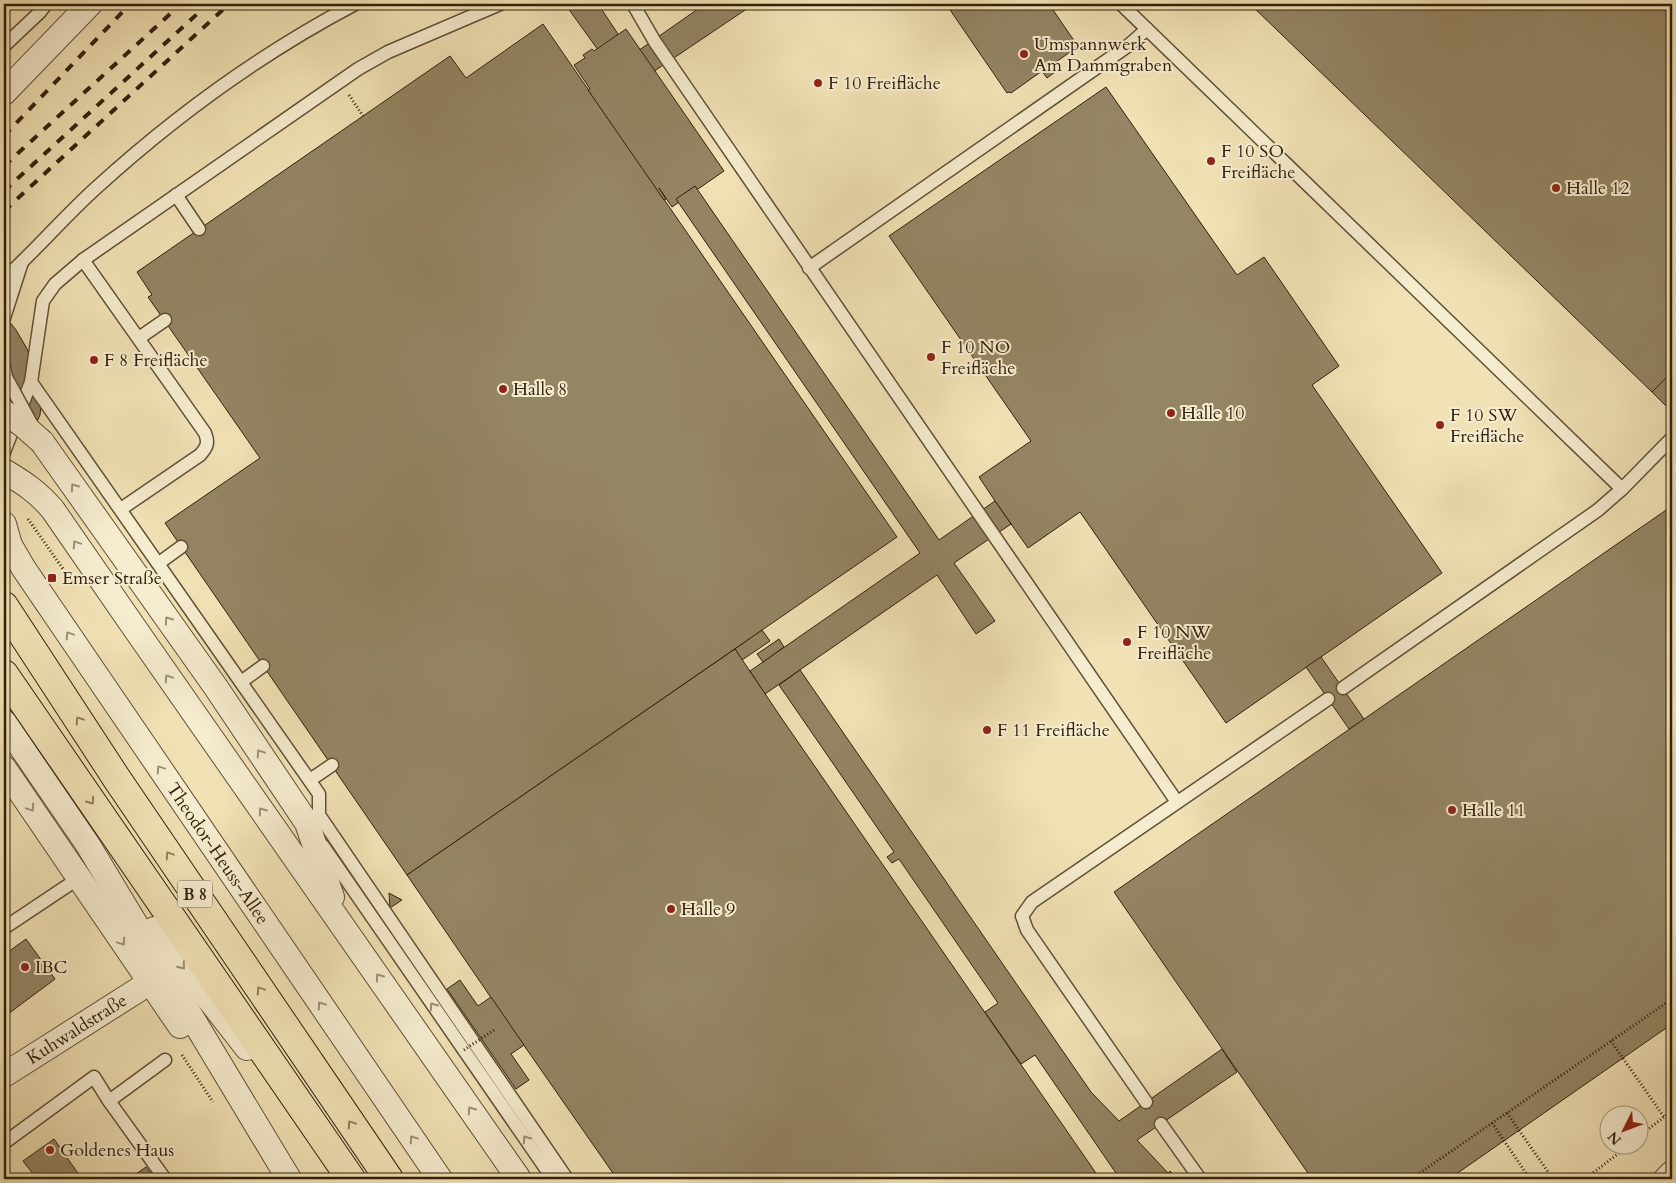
<svg xmlns="http://www.w3.org/2000/svg" width="1676" height="1183" font-family="Cardo,serif">
	<rect width="100%" height="100%" fill="#f1e2b5"/>
	<filter id="stains"><feTurbulence type="fractalNoise" baseFrequency=".004" numOctaves="4"/><feColorMatrix values="0 0 0 0 .2 0 0 0 0 .09 0 0 0 0 .02 0 0 0 .5 -.17"/></filter>
	<radialGradient id="worn" r=".72"><stop offset=".6" stop-color="#630" stop-opacity="0"/><stop offset="1" stop-color="#630" stop-opacity=".3"/></radialGradient>
	<!-- building -->
	<g fill="#948564" stroke="#30200c">
		<polygon points="565,4 598,4 622,40 601,54"/>
		<polygon points="705,4 754,4 650,74 635,53"/>
		<polygon points="946,4 1049,4 1077,45 1075,46 1076,48 1050,66 1055,72 1047,78 1042,71 1011,93 1009,92 1007,93"/>
		<polygon points="1250,4 1672,4 1672,372 1652,392"/>
		<polygon points="543,24 897,537 407,875 165,523 260,458 148,297 152,295 137,272 450,56 466,78"/>
		<polygon points="626,29 724,171 672,207 659,188 666,199 664,200 588,90 590,89 574,65 585,58 583,55 592,49 594,51"/>
		<polygon points="1106,87 1237,275 1264,257 1339,366 1312,385 1442,573 1226,723 1080,512 1028,548 995,501 979,477 1031,441 889,236"/>
		<polygon points="695,186 939,540 995,501 1011,524 954,563 995,621 976,634 937,575 765,694 750,671 920,553 676,199"/>
		<polygon points="4,315 16,330 26,347 34,365 39,385 41,405 40,415 36,424 4,419"/>
		<polygon points="1672,372 1672,412 1652,392"/>
		<polygon points="1672,506 1672,1024 1449,1179 1312,1179 1114,892"/>
		<polygon points="762,630 770,641 742,660 735,649"/>
		<polygon points="779,639 784,647 763,662 757,654"/>
		<polygon points="735,649 780,716 1100,1179 617,1179 507,1021 407,875"/>
		<polygon points="1321,657 1364,719 1349,729 1306,667"/>
		<polygon points="800,670 1091,1092 1119,1121 1222,1049 1237,1072 1137,1140 1168,1173 1170,1171 1176,1179 1120,1179 1035,1055 1021,1064 985,1012 998,1003 899,859 892,863 887,857 894,852 779,685"/>
		<polygon points="389,893 402,900 390,908"/>
		<polygon points="26,939 55,979 4,1017 4,955"/>
		<polygon points="460,980 478,1006 491,997 524,1045 511,1054 529,1080 516,1089 447,989"/>
		<polygon points="54,1139 82,1179 37,1179 23,1161"/>
		<polygon points="146,1167 155,1179 129,1179"/>
	</g>
	<g fill="none" stroke-linecap="round" stroke-linejoin="round">
		<defs>
			<g id="service">
				<polyline points="500,4 388,52 358,69 83,260 55,284 43,301 31,382 319,794 319,815 567,1179"/>
				<polyline points="633,4 655,42 1177,802"/>
				<polyline points="1121,4 1622,489 1672,438"/>
				<polyline points="4,46 40,12 46,4"/>
				<polyline points="176,195 199,229"/>
				<path d="M83,260L205,433C209,443 207,447 200,455L121,509"/>
				<polyline points="809,268 1129,45 1147,29"/>
				<path d="M4,279C36,250 64,217 96,188C175,116 260,54 355,4"/>
				<polyline points="4,318 22,262"/>
				<polyline points="139,338 165,320"/>
				<polyline points="4,366 6,377"/>
				<polyline points="4,452 31,382"/>
				<polyline points="159,563 181,547"/>
				<polyline points="241,682 263,666"/>
				<polyline points="1343,688 1598,510 1622,489"/>
				<polyline points="310,780 332,765"/>
				<polyline points="323,846 553,1179"/>
				<polyline points="4,928 79,878"/>
				<polyline points="1146,1102 1027,930 1022,916 1032,902 1328,699"/>
				<polyline points="1161,1124 1200,1179"/>
				<polyline points="4,1143 94,1077 109,1101"/>
				<polyline points="165,1179 109,1101 165,1060"/>
			</g>
			<g id="minor">
				<polyline points="4,93 90,4"/>
				<polyline points="42,442 215,686 307,823 332,897"/>
				<path d="M4,471C24,483 38,492 53,510C207,734 364,956 519,1179"/>
				<path id="s1" d="M4,524L10,545L24,569L440,1179"/>
				<polyline points="4,722 88,845 289,1179"/>
				<polyline points="4,768 180,1026"/>
				<polyline points="154,929 247,1048"/>
				<path id="s2" d="M4,1075L138,990L149,981"/>
				<polyline points="1666,1179 1672,1173"/>
			</g>
			<g id="primary">
				<polyline points="4,606 117,779 389,1179"/>
				<polyline points="4,674 351,1179"/>
			</g>
		</defs>
		<!-- service casing -->
		<use href="#service" stroke="#605036" stroke-width="15"/>
		<!-- minor casing -->
		<use href="#minor" stroke="#605036" stroke-width="26"/>
		<!-- primary casing -->
		<use href="#primary" stroke="#30200c" stroke-width="30"/>
		<!-- path -->
		<g stroke="#30200c" stroke-width="3" stroke-dasharray="1 2.5" stroke-linecap="butt">
			<polyline points="349,95 363,116"/>
			<polyline points="28,519 75,586"/>
			<polyline points="1611,1041 1664,1117"/>
			<polyline points="182,1055 213,1102"/>
			<polyline points="1507,1113 1553,1179"/>
			<polyline points="1492,1123 1530,1179"/>
			<polyline points="1638,1137 1672,1111"/>
			<polyline points="1411,1179 1672,999"/>
			<polyline points="1585,1179 1628,1146"/>
		</g>
		<!-- service -->
		<use href="#service" stroke="#f6eccf" stroke-width="12"/>
		<!-- minor -->
		<use href="#minor" stroke="#f6eccf" stroke-width="24"/>
		<!-- primary -->
		<use href="#primary" stroke="#f1e2b5" stroke-width="28"/>
		<!-- rail -->
		<g stroke="#30200c" stroke-width="4" stroke-dasharray="9 9" stroke-linecap="butt">
			<polyline points="4,136 130,4"/>
			<polyline points="4,166 181,4"/>
			<polyline points="4,191 208,4"/>
			<polyline points="4,211 229,4"/>
		</g>
		<defs>
			<polyline id="service-bridge" points="6,377 32,425"/>
			<polyline id="minor-bridge" points="4,412 24,426 42,442"/>
		</defs>
		<!-- service-bridge casing -->
		<use href="#service-bridge" stroke="#605036" stroke-width="15" stroke-linecap="butt"/>
		<!-- minor-bridge casing -->
		<use href="#minor-bridge" stroke="#605036" stroke-width="26" stroke-linecap="butt"/>
		<!-- path-bridge -->
		<polyline stroke="#30200c" stroke-width="3" stroke-dasharray="1 2.5" stroke-linecap="butt" points="464,1050 494,1030"/>
		<!-- service-bridge -->
		<use href="#service-bridge" stroke="#f6eccf" stroke-width="12"/>
		<!-- minor-bridge -->
		<use href="#minor-bridge" stroke="#f6eccf" stroke-width="24"/>
	</g>
	<!-- one-way arrows -->
	<defs><path id="oneway-chevron" d="M-2-3.5L2.5 0L-2 3.5" fill="none" stroke-width="1.6" stroke-linecap="round" stroke-linejoin="round" transform="scale(1.25)"/></defs>
	<g stroke="#9d9077">
		<use href="#oneway-chevron" transform="translate(74 487) rotate(-125)"/>
		<use href="#oneway-chevron" transform="translate(76 544) rotate(-124)"/>
		<use href="#oneway-chevron" transform="translate(168 620) rotate(-126)"/>
		<use href="#oneway-chevron" transform="translate(69 635) rotate(-124)"/>
		<use href="#oneway-chevron" transform="translate(168 678) rotate(-124)"/>
		<use href="#oneway-chevron" transform="translate(260 753) rotate(-124)"/>
		<use href="#oneway-chevron" transform="translate(160 769) rotate(-124)"/>
		<use href="#oneway-chevron" transform="translate(31 808) rotate(56)"/>
		<use href="#oneway-chevron" transform="translate(262 811) rotate(-125)"/>
		<use href="#oneway-chevron" transform="translate(122 942) rotate(56)"/>
		<use href="#oneway-chevron" transform="translate(182 966) rotate(52)"/>
		<use href="#oneway-chevron" transform="translate(379 977) rotate(-125)"/>
		<use href="#oneway-chevron" transform="translate(321 1005) rotate(-124)"/>
		<use href="#oneway-chevron" transform="translate(433 1006) rotate(-125)"/>
		<use href="#oneway-chevron" transform="translate(471 1110) rotate(-125)"/>
		<use href="#oneway-chevron" transform="translate(413 1139) rotate(-124)"/>
		<use href="#oneway-chevron" transform="translate(526 1139) rotate(-125)"/>
	</g>
	<g stroke="#908160">
		<use href="#oneway-chevron" transform="translate(79 720) rotate(-123)"/>
		<use href="#oneway-chevron" transform="translate(91 801) rotate(55)"/>
		<use href="#oneway-chevron" transform="translate(169 855) rotate(-124)"/>
		<use href="#oneway-chevron" transform="translate(260 990) rotate(-124)"/>
		<use href="#oneway-chevron" transform="translate(351 1124) rotate(-124)"/>
	</g>
	<!-- markers -->
	<g fill="#8f2418" stroke="#f6eccf" stroke-width="2">
		<circle cx="1024" cy="54" r="5"/>
		<circle cx="818" cy="83" r="5"/>
		<circle cx="1211" cy="161" r="5"/>
		<circle cx="1556" cy="188" r="5"/>
		<circle cx="931" cy="357" r="5"/>
		<circle cx="94" cy="360" r="5"/>
		<circle cx="503" cy="389" r="5"/>
		<circle cx="1171" cy="413" r="5"/>
		<circle cx="1440" cy="425" r="5"/>
		<rect x="47" y="573" width="10" height="10" rx="2.5"/>
		<circle cx="1127" cy="642" r="5"/>
		<circle cx="987" cy="730" r="5"/>
		<circle cx="1452" cy="810" r="5"/>
		<circle cx="671" cy="909" r="5"/>
		<circle cx="25" cy="967" r="5"/>
		<circle cx="50" cy="1150" r="5"/>
	</g>
	<g text-anchor="middle" stroke-width="4" stroke-linejoin="round" paint-order="stroke">
		<!-- shield labels -->
		<rect fill="#f6eccf" stroke="#6b5d46" stroke-width="1" x="177.5" y="880.5" width="35" height="27" rx="4"/>
		<g font-size="16" font-weight="bold" fill="#30200c">
			<text x="195" y="900">B 8</text>
		</g>
		<!-- poi labels -->
		<g font-size="18" fill="#30200c" stroke="#f6eccf" text-anchor="start">
			<text x="1034" y="50">Umspannwerk<tspan x="1034" dy="21">Am Dammgraben</tspan></text>
			<text x="828" y="89">F 10 Freifläche</text>
			<text x="1221" y="157">F 10 SO<tspan x="1221" dy="21">Freifläche</tspan></text>
			<text x="1566" y="194">Halle 12</text>
			<text x="941" y="353">F 10 NO<tspan x="941" dy="21">Freifläche</tspan></text>
			<text x="104" y="366">F 8 Freifläche</text>
			<text x="513" y="395">Halle 8</text>
			<text x="1181" y="419">Halle 10</text>
			<text x="1450" y="421">F 10 SW<tspan x="1450" dy="21">Freifläche</tspan></text>
			<text x="62" y="584">Emser Straße</text>
			<text x="1137" y="638">F 10 NW<tspan x="1137" dy="21">Freifläche</tspan></text>
			<text x="997" y="736">F 11 Freifläche</text>
			<text x="1462" y="816">Halle 11</text>
			<text x="681" y="915">Halle 9</text>
			<text x="35" y="973">IBC</text>
			<text x="60" y="1156">Goldenes Haus</text>
		</g>
		<!-- street labels -->
		<g font-size="18" fill="#30200c" stroke="#f6eccf">
			<text dy="6" stroke="none"><textPath href="#s1" startOffset="394">Theodor-Heuss-Allee</textPath></text>
			<text dy="6" stroke="none"><textPath href="#s2" startOffset="86">Kuhwaldstraße</textPath></text>
		</g>
	</g>
	<!-- margin -->
	<rect width="1676" height="1183" fill="none" stroke="#f1e2b5" stroke-width="20"/>
	<rect x="5" y="5" width="1666" height="1173" fill="none" stroke="#30200c" stroke-width="2.5"/>
	<rect x="10" y="10" width="1656" height="1163" fill="none" stroke="#30200c"/>
	<!-- north arrow -->
	<g transform="translate(1624 1130) rotate(228)"><circle r="24" fill="#f6eccf" stroke="#a79a81"/>
	<path d="M0-4L9 19L0 12L-9 19Z" fill="#8f2418"/>
	<text y="-8" font-size="14" font-weight="bold" text-anchor="middle" fill="#30200c">N</text>
	</g>
	<rect width="100%" height="100%" filter="url(#stains)"/>
	<rect width="100%" height="100%" fill="url(#worn)"/>
</svg>
